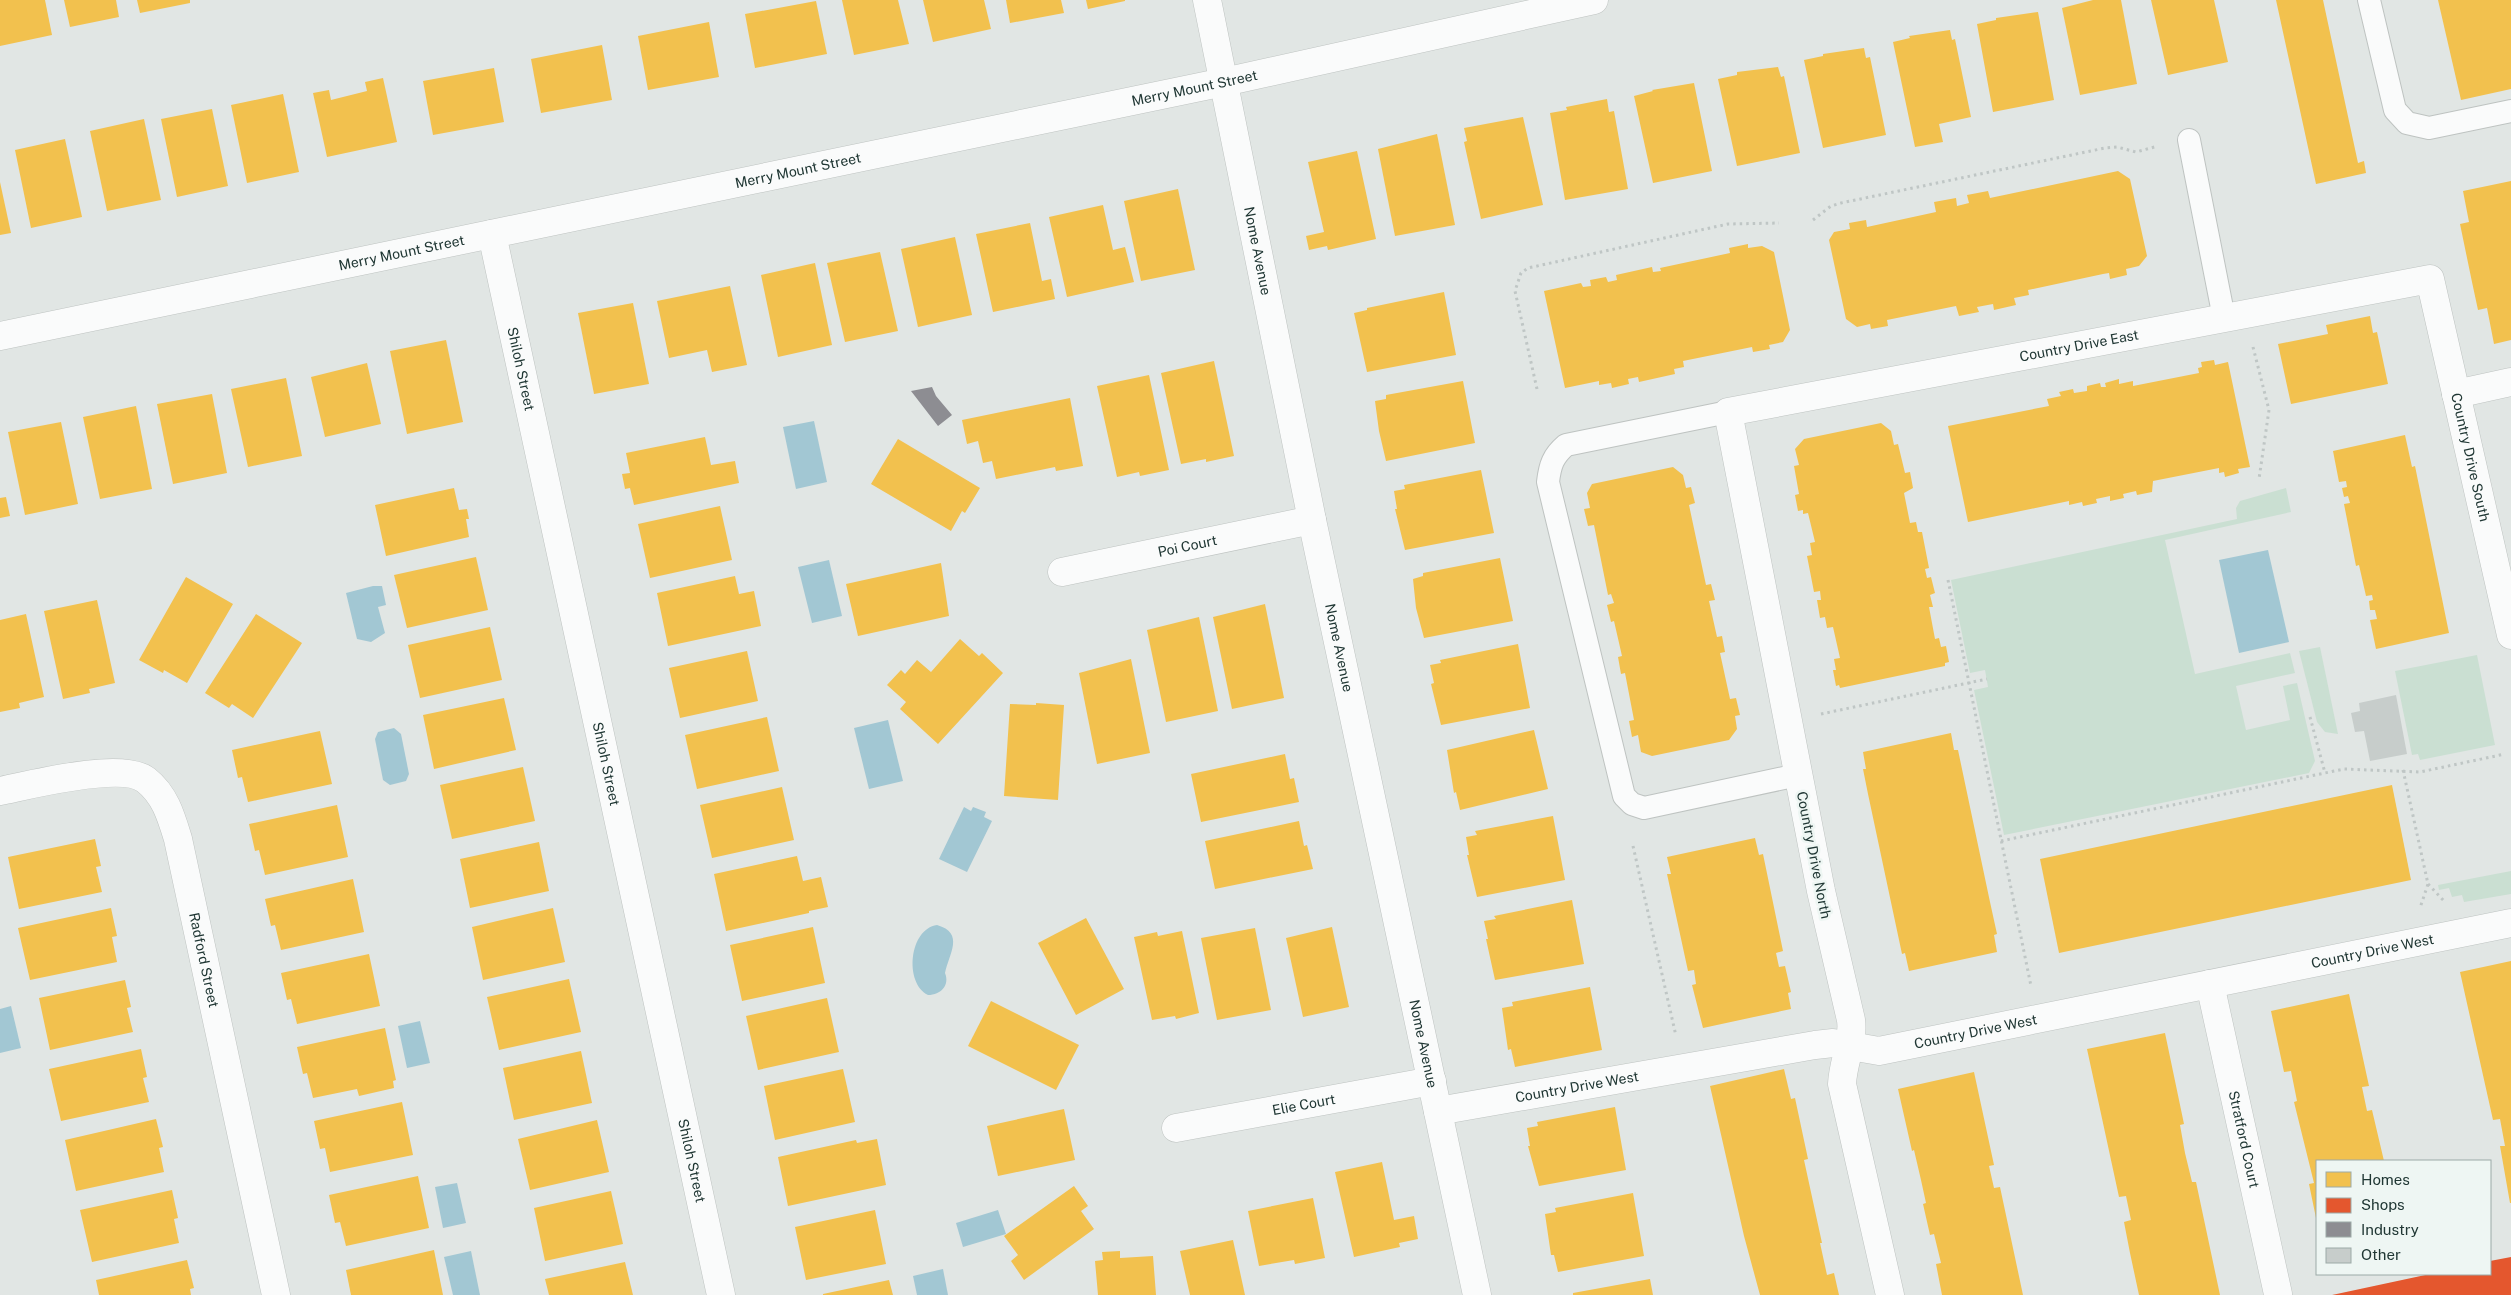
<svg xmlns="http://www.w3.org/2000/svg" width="2511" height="1295" font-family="'Public Sans',sans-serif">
	<rect width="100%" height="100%" fill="#e1e6e4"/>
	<!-- green -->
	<g fill="#cadfd2">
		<polygon points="2286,488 2291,512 2165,540 2195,674 2290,653 2295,673 2236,686 2246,730 2290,720 2283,686 2297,683 2315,761 2309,773 2004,835 1974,690 1988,687 1985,670 1970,673 1951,580 2237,519 2236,508 2240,501"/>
		<polygon points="2320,647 2338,734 2325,732 2317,722 2299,651"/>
		<polygon points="2477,655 2495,745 2420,760 2418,754 2412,755 2395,671"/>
		<polygon points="2511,871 2511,894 2464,902 2462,895 2452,897 2449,888 2439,890 2438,885"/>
	</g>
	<!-- water -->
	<g fill="#a2c7d3">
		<polygon points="814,421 827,482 796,489 783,427"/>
		<polygon points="2268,550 2289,642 2239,653 2219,560"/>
		<polygon points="829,560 842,616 812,623 798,567"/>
		<polygon points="373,586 382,586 386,605 378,607 385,633 371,642 357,639 346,593"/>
		<polygon points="888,720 903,781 869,789 854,728"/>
		<polygon points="394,728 401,734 409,774 406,781 390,785 383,780 375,739 378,732"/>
		<polygon points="964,807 971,811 973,807 986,812 984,817 992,821 967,872 939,859"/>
		<path d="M937,925C965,933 949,954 945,973C950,985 941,995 928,995C904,983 909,929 937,925Z"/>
		<polygon points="11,1006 21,1048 0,1053 0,1009"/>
		<polygon points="420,1021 430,1063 407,1068 398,1026"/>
		<polygon points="457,1183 466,1223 443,1228 435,1187"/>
		<polygon points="998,1210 1006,1234 963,1247 956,1223"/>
		<polygon points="471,1251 480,1295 453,1295 444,1257"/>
		<polygon points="943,1269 948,1295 917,1295 913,1276"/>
	</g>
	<!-- homes -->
	<g fill="#f2c14e">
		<polygon points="0,0 45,0 52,35 0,46"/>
		<polygon points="64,0 116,0 119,17 70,27"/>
		<polygon points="137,0 190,0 190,3 140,13"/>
		<polygon points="842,0 898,0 909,44 854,55"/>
		<polygon points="923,0 984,0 991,29 933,42"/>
		<polygon points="1006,0 1061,0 1064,13 1010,23"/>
		<polygon points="1086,0 1125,0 1125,1 1088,9"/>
		<polygon points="2093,0 2121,0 2137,84 2080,95 2062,8"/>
		<polygon points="2151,0 2214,0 2228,62 2168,75"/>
		<polygon points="2276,0 2323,0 2358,163 2364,161 2366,173 2316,184"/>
		<polygon points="2438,0 2511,0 2511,89 2461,100"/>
		<polygon points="816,1 827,54 755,68 745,14"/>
		<polygon points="2038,12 2054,100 1993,112 1977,24 1996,20 1996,18"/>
		<polygon points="709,22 719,77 648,90 638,36"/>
		<polygon points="1950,30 1952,40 1955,39 1971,117 1939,124 1943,142 1915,147 1893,42 1910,38 1909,36"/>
		<polygon points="602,45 612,100 541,113 531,59"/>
		<polygon points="1864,48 1866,58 1870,57 1886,135 1823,148 1804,60 1823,56 1823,54"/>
		<polygon points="1778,67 1781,77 1784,76 1800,153 1737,166 1718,79 1737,75 1737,72"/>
		<polygon points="494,68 504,122 433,135 423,81"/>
		<polygon points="383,78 397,142 327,157 313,93 329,90 331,100 367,91 365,82"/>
		<polygon points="1694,83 1712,171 1653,183 1634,96 1653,91 1652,90"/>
		<polygon points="283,94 299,172 247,183 231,105"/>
		<polygon points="1607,99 1609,112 1614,111 1628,189 1565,200 1550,113 1567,110 1566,107"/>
		<polygon points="212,109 228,186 177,197 161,119"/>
		<polygon points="1523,117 1543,205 1481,219 1464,142 1467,141 1464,128"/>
		<polygon points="144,119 161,200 107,211 90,131"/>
		<polygon points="1437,134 1455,225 1395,236 1378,149"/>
		<polygon points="65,139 82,217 31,228 15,150"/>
		<polygon points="1357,151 1376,239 1328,250 1327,246 1309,250 1306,236 1324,232 1308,162"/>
		<polygon points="2118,171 2130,179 2147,256 2139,266 2126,269 2127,275 2110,279 2109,273 2103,274 2028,290 2029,295 2014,298 2016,305 1994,310 1993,304 1977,307 1979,312 1959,316 1956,306 1887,320 1888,326 1871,329 1870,324 1857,327 1846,319 1829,240 1834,232 1850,229 1849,223 1866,220 1867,227 1936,212 1934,202 1956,198 1957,206 1969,203 1967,195 1988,191 1990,198"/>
		<polygon points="2511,181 2511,340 2494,344 2487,308 2478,310 2472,282 2460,224 2469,222 2463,191"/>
		<polygon points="0,182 11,233 0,235"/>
		<polygon points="1178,189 1195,270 1141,281 1124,201"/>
		<polygon points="1103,205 1113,250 1125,247 1134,282 1067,297 1049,217"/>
		<polygon points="1030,223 1042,281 1051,279 1055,299 993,312 976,234"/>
		<polygon points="955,237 972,315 918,327 901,249"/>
		<polygon points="1748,244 1748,248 1762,246 1774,252 1790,330 1783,342 1769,345 1770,349 1753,352 1752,347 1683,361 1684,367 1674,369 1675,374 1639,382 1638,377 1628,379 1629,384 1612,388 1611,383 1599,385 1599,381 1565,388 1544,291 1581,283 1583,287 1591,286 1590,280 1606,277 1608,282 1617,280 1616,275 1652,267 1653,272 1661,271 1660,268 1730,253 1729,248"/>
		<polygon points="880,252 898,331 845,342 827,263"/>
		<polygon points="815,263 832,345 778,357 761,275"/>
		<polygon points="730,286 747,365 712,372 707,350 669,358 657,301"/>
		<polygon points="1444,292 1456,355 1367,372 1354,313 1367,310 1367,308"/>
		<polygon points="633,303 649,384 594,394 578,313"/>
		<polygon points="2370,316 2373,333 2377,332 2388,384 2291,404 2278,344 2328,334 2326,325"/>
		<polygon points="446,340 463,422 407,434 390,351"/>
		<polygon points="2214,360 2215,365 2228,362 2250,467 2238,469 2239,473 2225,477 2224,472 2219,473 2219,468 2153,481 2152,492 2137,495 2136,491 2123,494 2124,498 2110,501 2110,496 2096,499 2097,503 2083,506 2082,502 2069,505 2069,501 1968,522 1948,426 2049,406 2047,399 2061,396 2059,392 2073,389 2074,393 2087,391 2087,386 2100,383 2101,387 2106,387 2105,383 2119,379 2119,384 2133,381 2133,386 2199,373 2198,368 2202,367 2201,362"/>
		<polygon points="1214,361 1234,456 1206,462 1206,459 1181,464 1161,373"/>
		<polygon points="367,363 381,424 325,437 311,377"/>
		<polygon points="1149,375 1169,470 1140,476 1139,472 1117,477 1097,386"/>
		<polygon points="286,378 302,456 248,467 231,389"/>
		<polygon points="1463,381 1475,443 1386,461 1379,431 1375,401 1386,399 1386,395"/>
		<polygon points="212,394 227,473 173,484 157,404"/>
		<polygon points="1070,398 1083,466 1056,471 1055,467 996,479 992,461 983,463 978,441 967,444 962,420"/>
		<polygon points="136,406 152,489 100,499 83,417"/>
		<polygon points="61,422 78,504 25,515 8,432"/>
		<polygon points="1881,423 1891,431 1894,445 1898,444 1905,473 1910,472 1913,488 1904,493 1910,523 1916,522 1918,532 1922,532 1929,568 1925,569 1927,578 1931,577 1935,593 1930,595 1933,607 1929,607 1935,639 1939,638 1941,647 1946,646 1949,662 1945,663 1945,666 1840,688 1839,685 1836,686 1833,670 1836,670 1834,659 1840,658 1833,627 1827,628 1825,617 1820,618 1817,600 1821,600 1820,591 1814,592 1807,556 1812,555 1810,543 1815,542 1808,513 1803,514 1803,510 1798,511 1795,495 1799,494 1794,466 1799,465 1795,449 1804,439"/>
		<polygon points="2405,435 2412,467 2415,466 2449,633 2376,649 2370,620 2377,619 2375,610 2370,610 2369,601 2373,600 2372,595 2366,596 2359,565 2356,566 2344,504 2350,503 2348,496 2344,497 2342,488 2347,487 2346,481 2339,482 2333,451"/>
		<polygon points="705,437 711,465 735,461 739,483 634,505 630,488 625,489 622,474 630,473 626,453"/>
		<polygon points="898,439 980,488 965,513 962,511 951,531 871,484"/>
		<polygon points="1673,467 1683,475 1686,488 1691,487 1695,503 1689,505 1706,585 1711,584 1715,600 1709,601 1717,637 1722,636 1725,652 1720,653 1730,699 1736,698 1740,715 1735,716 1737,729 1729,740 1652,756 1641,752 1638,735 1632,737 1629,721 1634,720 1625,673 1621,674 1618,657 1622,656 1614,621 1611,622 1607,605 1614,603 1611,594 1608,595 1594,525 1588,526 1584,509 1590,508 1587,493 1592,484"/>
		<polygon points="1481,470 1494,533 1405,550 1395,509 1397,509 1394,491 1405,489 1404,485"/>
		<polygon points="454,488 459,510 467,509 469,519 466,519 469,537 386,556 375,505"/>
		<polygon points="6,497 10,516 0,518 0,498"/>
		<polygon points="720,506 732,560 650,578 638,524"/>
		<polygon points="476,557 488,610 407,628 394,575"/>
		<polygon points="1500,558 1513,621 1424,638 1416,608 1413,579 1423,576 1423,573"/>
		<polygon points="941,563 949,616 858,636 846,584"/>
		<polygon points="735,576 739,594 754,591 761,626 668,646 657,593"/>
		<polygon points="186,577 233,604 187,683 164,670 163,673 139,660"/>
		<polygon points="97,600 115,683 89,689 90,693 63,699 44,611"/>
		<polygon points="1265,604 1284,698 1232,709 1213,617"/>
		<polygon points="26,614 44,697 19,703 20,708 0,712 0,620"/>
		<polygon points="256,614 302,643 253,718 232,704 229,708 205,693"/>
		<polygon points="1199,617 1218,711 1166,722 1147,630"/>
		<polygon points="490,627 502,680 420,698 408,645"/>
		<polygon points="960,639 979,656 982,653 1003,673 938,744 900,709 906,702 887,685 901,670 905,674 917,660 931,672"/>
		<polygon points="1518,644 1530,708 1441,725 1431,684 1434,683 1430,665 1441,663 1440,660"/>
		<polygon points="747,651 758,701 680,718 669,668"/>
		<polygon points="1131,659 1150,753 1097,764 1079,673"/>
		<polygon points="504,698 516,750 434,769 423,715"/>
		<polygon points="1036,703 1064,705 1058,800 1004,796 1010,704 1036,705"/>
		<polygon points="767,717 779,771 697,789 685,735"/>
		<polygon points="1534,730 1548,789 1460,810 1456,792 1454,793 1447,750"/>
		<polygon points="320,731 332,784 248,802 242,777 238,778 232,750"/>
		<polygon points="1951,733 1954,750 1958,750 1990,902 1997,934 1994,935 1997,952 1909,971 1905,953 1902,954 1868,794 1863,769 1866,769 1863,752"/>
		<polygon points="1285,754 1290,779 1294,778 1299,802 1201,822 1191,774"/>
		<polygon points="523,767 535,821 452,839 440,785"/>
		<polygon points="2392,785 2411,880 2059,953 2040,859"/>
		<polygon points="782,787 794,840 712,858 700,805"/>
		<polygon points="337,805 348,857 265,875 259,850 255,851 249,824"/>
		<polygon points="1553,816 1565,880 1477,897 1467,855 1469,855 1466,837 1477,835 1475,831"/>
		<polygon points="1299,821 1304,846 1307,845 1313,869 1215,889 1205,841"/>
		<polygon points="1755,838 1759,855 1763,854 1783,951 1776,953 1779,967 1785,966 1791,992 1788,993 1791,1009 1703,1028 1692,985 1696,984 1694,970 1688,971 1667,874 1671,874 1667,857"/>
		<polygon points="95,839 101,866 96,867 102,892 19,909 8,857"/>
		<polygon points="539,842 549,891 470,908 460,859"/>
		<polygon points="797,856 803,881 821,877 828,907 809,911 809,913 726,931 714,874"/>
		<polygon points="353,879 364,932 281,950 275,925 271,926 265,899"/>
		<polygon points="1572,900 1584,964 1495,980 1486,939 1488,939 1484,921 1496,919 1494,916"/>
		<polygon points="111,908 117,936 112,937 117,962 30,980 18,928"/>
		<polygon points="553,908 565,962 483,980 472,927"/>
		<polygon points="1086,918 1124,989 1076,1015 1038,943"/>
		<polygon points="813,927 825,983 742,1001 730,945"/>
		<polygon points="1332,927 1349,1007 1303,1017 1286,938"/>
		<polygon points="1255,928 1271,1010 1217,1020 1201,938"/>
		<polygon points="1182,931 1199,1013 1176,1019 1175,1016 1152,1020 1134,937 1157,932 1158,936"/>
		<polygon points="369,954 380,1006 297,1024 291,999 287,1000 281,973"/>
		<polygon points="2511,961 2511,1203 2510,1203 2500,1146 2505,1146 2500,1119 2493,1120 2460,972"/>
		<polygon points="569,979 581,1032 499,1050 487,997"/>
		<polygon points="125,980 131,1007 127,1008 133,1032 50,1050 39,998"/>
		<polygon points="1590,987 1602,1050 1515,1067 1511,1049 1508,1050 1502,1008 1513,1006 1512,1002"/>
		<polygon points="2349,994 2369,1086 2362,1087 2367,1111 2372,1110 2384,1161 2317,1161 2316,1218 2309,1184 2314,1183 2294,1102 2297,1101 2291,1071 2284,1072 2271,1011"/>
		<polygon points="827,998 839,1052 758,1070 746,1016"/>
		<polygon points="991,1001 1079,1045 1056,1090 968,1046"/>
		<polygon points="385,1028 396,1080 393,1081 394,1088 359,1096 357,1089 313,1098 307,1073 303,1074 297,1047"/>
		<polygon points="2165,1033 2184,1124 2180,1125 2185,1153 2192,1182 2196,1182 2220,1295 2139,1295 2130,1253 2124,1222 2131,1220 2126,1196 2119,1197 2087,1049"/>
		<polygon points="141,1049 147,1077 143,1078 149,1102 61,1121 49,1069"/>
		<polygon points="581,1051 592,1103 514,1120 503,1068"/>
		<polygon points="843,1069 855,1122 775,1140 764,1086"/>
		<polygon points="1784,1069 1791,1099 1795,1098 1808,1159 1804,1160 1822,1243 1820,1243 1827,1275 1834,1273 1839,1295 1760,1295 1744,1236 1710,1086"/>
		<polygon points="1974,1072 1994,1165 1989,1166 1994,1188 2000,1187 2023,1295 1942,1295 1936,1264 1941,1263 1934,1234 1930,1235 1923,1204 1926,1203 1921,1180 1914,1150 1912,1151 1898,1089"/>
		<polygon points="402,1102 413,1155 330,1172 325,1148 320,1149 314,1121"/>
		<polygon points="1615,1107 1626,1170 1539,1186 1528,1146 1530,1146 1527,1128 1538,1126 1537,1122"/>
		<polygon points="1064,1109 1075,1160 998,1176 987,1126"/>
		<polygon points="156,1119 163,1147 159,1148 164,1172 76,1191 65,1140"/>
		<polygon points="597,1120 609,1172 530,1190 518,1139"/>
		<polygon points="877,1139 886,1185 788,1206 778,1157 856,1140 857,1143"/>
		<polygon points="1382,1162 1394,1220 1414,1216 1418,1239 1399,1243 1400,1247 1354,1257 1335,1172"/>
		<polygon points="418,1176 429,1228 346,1246 340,1222 335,1223 329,1195"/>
		<polygon points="1074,1186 1088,1206 1081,1211 1094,1229 1024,1280 1011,1261 1018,1255 1004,1236"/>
		<polygon points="172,1190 178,1218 174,1219 179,1243 92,1262 80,1210"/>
		<polygon points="611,1191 623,1244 545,1261 534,1208"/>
		<polygon points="1633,1193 1644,1256 1558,1272 1554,1255 1551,1255 1545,1214 1556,1212 1555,1208"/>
		<polygon points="1313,1198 1325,1258 1295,1264 1294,1260 1259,1266 1248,1211"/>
		<polygon points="875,1210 886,1264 806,1280 795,1227"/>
		<polygon points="1233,1240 1245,1295 1190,1295 1180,1251"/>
		<polygon points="434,1250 443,1295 351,1295 346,1270"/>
		<polygon points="1120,1251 1120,1258 1153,1256 1156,1295 1098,1295 1095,1261 1103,1260 1102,1252"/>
		<polygon points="187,1260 194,1288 190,1289 191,1295 99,1295 96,1280"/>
		<polygon points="625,1262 633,1295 549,1295 545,1279"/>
		<polygon points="1650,1279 1653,1295 1573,1295 1573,1293"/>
		<polygon points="889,1280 893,1295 823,1295 823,1294"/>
	</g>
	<!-- shops -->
	<polygon fill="#e4572e" points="2511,1257 2511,1295 2332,1295 2430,1274 2490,1274 2490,1261"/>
	<!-- industry -->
	<polygon fill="#8d8d92" points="932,387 936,396 952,415 938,426 911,391"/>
	<!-- building -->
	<polygon fill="#c7cdcb" points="2396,695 2407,754 2370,761 2364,731 2355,732 2351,713 2360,711 2359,703"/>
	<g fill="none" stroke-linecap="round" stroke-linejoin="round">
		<defs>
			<g id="service">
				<polyline points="2369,0 2395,110 2407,123 2429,128 2511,111"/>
				<polyline points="2189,140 2224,318"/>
				<path d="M1728,412L1566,445C1553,456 1550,465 1548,482L1624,796L1632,804L1644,808L1798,775"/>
			</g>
			<g id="minor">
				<path id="s1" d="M1207,0L1312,520L1477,1295"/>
				<path id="s2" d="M492,234L721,1295"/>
				<path id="s3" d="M0,336L1224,82L1594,0"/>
				<polyline points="2456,394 2511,382"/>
				<path id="s4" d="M1062,572L1312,520"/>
				<path id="s5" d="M0,791C30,785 122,761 146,780C165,795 171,816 178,839L276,1295"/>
				<path id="s6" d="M2210,984L2278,1294"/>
				<path id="s7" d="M1438,1111L1815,1045L1833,1043L1879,1051L2511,923"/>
				<path id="s8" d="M1176,1128L1432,1081"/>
				<path id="s9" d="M1890,1295L1842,1084C1843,1061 1854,1042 1851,1020L1821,891L1728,412L2430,279L2511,635"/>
			</g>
		</defs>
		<!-- service casing -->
		<use href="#service" stroke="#bec3c1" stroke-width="24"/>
		<!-- minor casing -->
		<use href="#minor" stroke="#bec3c1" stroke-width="29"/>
		<!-- path -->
		<g stroke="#bfc6c5" stroke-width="3" stroke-dasharray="2.5 4" stroke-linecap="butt">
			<polyline points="1813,220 1831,206 1841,203 2105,148 2117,147 2136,152 2158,146"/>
			<polyline points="2253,347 2269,410 2259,479"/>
			<polyline points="1537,389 1515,291 1521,273 1528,268 1728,224 1779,223"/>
			<polyline points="1948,580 2031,986"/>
			<polyline points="1821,714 1987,679"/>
			<polyline points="2310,717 2325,773"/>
			<polyline points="2403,770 2428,884 2420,908"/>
			<polyline points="2001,841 2344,769 2420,772 2505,754"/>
			<polyline points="1633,846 1676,1036"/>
			<polyline points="2428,884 2445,902"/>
		</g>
		<!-- service -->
		<use href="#service" stroke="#fafbfb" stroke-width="22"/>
		<!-- minor -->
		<use href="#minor" stroke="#fafbfb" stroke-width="28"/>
	</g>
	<g text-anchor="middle" stroke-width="5" stroke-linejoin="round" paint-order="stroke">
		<!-- street labels -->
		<g font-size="14" fill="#203734" stroke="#eef6f3">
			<text dy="5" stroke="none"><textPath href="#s3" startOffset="1220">Merry Mount Street</textPath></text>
			<text dy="5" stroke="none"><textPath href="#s3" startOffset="815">Merry Mount Street</textPath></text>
			<text dy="5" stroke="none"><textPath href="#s1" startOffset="256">Nome Avenue</textPath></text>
			<text dy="5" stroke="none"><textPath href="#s3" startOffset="410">Merry Mount Street</textPath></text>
			<text dy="5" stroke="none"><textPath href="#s9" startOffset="1259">Country Drive East</textPath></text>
			<text dy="5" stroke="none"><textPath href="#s2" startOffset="138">Shiloh Street</textPath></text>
			<text dy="5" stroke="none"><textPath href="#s9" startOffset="1799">Country Drive South</textPath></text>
			<text dy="5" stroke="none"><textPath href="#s4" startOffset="128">Poi Court</textPath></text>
			<text dy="5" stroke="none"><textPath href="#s1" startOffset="661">Nome Avenue</textPath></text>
			<text dy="5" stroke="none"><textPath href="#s2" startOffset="542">Shiloh Street</textPath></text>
			<text transform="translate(1814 855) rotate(79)" y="5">Country Drive North</text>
			<text dy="5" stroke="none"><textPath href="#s7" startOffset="951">Country Drive West</textPath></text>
			<text dy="5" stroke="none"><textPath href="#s5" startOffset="341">Radford Street</textPath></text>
			<text dy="5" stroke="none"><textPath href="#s7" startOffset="546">Country Drive West</textPath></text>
			<text dy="5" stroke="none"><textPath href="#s1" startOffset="1066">Nome Avenue</textPath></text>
			<text dy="5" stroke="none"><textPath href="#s7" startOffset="141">Country Drive West</textPath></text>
			<text dy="5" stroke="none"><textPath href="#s8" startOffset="130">Elie Court</textPath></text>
			<text dy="5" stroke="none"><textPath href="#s6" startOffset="159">Stratford Court</textPath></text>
			<text dy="5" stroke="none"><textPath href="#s2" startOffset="948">Shiloh Street</textPath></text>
		</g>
	</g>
	<!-- legend -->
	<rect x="2316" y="1160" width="175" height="115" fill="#eef6f3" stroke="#9caaa7"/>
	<rect x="2326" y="1172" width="25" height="15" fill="#f2c14e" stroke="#9caaa7"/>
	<text x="2361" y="1185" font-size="15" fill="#203734">Homes</text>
	<rect x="2326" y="1198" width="25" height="15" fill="#e4572e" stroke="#9caaa7"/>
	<text x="2361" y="1210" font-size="15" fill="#203734">Shops</text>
	<rect x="2326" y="1222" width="25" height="15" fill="#8d8d92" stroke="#9caaa7"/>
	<text x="2361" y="1235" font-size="15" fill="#203734">Industry</text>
	<rect x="2326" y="1248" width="25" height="15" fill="#c7cdcb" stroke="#9caaa7"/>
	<text x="2361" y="1260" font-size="15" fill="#203734">Other</text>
</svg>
